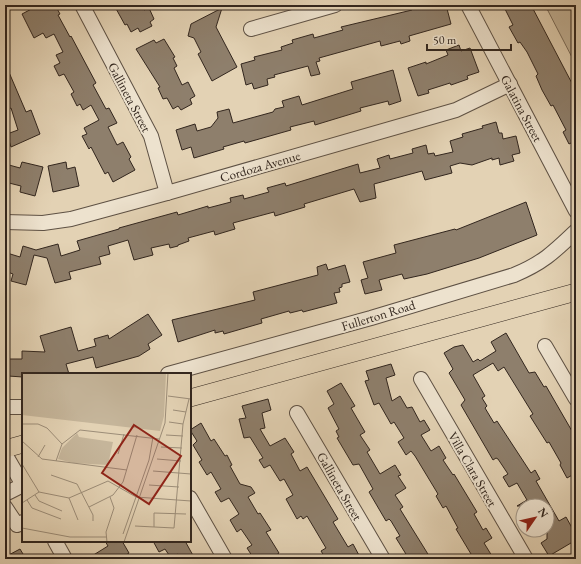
<svg xmlns="http://www.w3.org/2000/svg" width="581" height="564" font-family="'EB Garamond',serif">
	<rect width="100%" height="100%" fill="#e3d2b4"/>
	<filter id="stains"><feTurbulence type="fractalNoise" baseFrequency=".005" numOctaves="4"/><feColorMatrix values="0 0 0 0 .2 0 0 0 0 .09 0 0 0 0 .02 0 0 0 .5 -.17"/></filter>
	<radialGradient id="worn" r=".72"><stop offset=".6" stop-color="#630" stop-opacity="0"/><stop offset="1" stop-color="#630" stop-opacity=".3"/></radialGradient>
	<!-- green -->
	<polygon fill="#c5b59a" stroke="#7c6e5c" points="545,5 576,5 576,65"/>
	<!-- building -->
	<g fill="#8e7f6c" stroke="#32261e">
		<polygon points="39,5 55,5 60,14 58,15 70,37 71,36 96,83 93,85 106,109 109,108 117,123 108,127 117,145 123,142 131,157 129,159 135,170 113,182 108,172 105,174 91,147 89,149 82,136 87,134 84,128 99,120 91,105 83,110 80,104 77,106 71,94 74,92 64,74 59,76 54,66 60,63 56,55 63,52 54,34 46,38 43,33 34,38 22,14"/>
		<polygon points="114,5 141,5 144,10 149,8 154,19 150,22 152,26 140,32 138,28 131,32 127,24 125,25"/>
		<polygon points="410,5 446,5 451,24 409,36 410,41 401,44 400,41 381,46 380,41 319,58 320,61 316,62 320,74 311,76 308,66 274,75 275,77 267,79 268,85 254,89 252,83 246,85 241,64 255,60 254,57 282,50 281,47 293,43 292,40 313,34 314,38 343,30 341,27 412,10"/>
		<polygon points="503,5 531,5 576,91 576,148 573,142 569,144 563,132 566,130 553,105 551,106 542,90 536,76 538,74 527,52 520,42 518,43 509,27 513,25"/>
		<polygon points="222,8 216,27 237,67 212,81 198,54 201,52 194,38 188,36 191,24"/>
		<polygon points="164,39 175,57 173,58 177,66 174,68 182,85 188,82 195,96 190,99 192,104 181,110 178,106 173,109 167,98 163,99 158,88 160,87 136,49 154,40 156,43"/>
		<polygon points="459,45 461,51 470,48 479,72 467,76 468,79 451,85 450,83 428,90 429,93 418,96 408,68 426,62 426,64 448,55 446,50"/>
		<polygon points="5,63 26,112 31,110 40,134 11,147 7,134 18,130 11,108 5,110"/>
		<polygon points="393,70 401,101 389,105 388,101 360,108 361,111 315,125 314,121 290,127 291,130 245,143 244,141 223,147 224,149 194,158 191,147 182,150 176,130 195,124 197,131 211,127 218,118 217,112 229,109 233,123 273,112 275,109 284,107 282,101 299,96 302,105 353,89 351,82"/>
		<polygon points="496,122 499,133 502,133 503,139 516,136 520,153 512,155 514,161 500,165 499,158 492,160 492,158 472,165 460,163 450,166 452,173 425,180 422,171 374,184 376,198 360,202 354,189 304,204 305,207 275,216 274,212 233,223 235,229 215,235 214,231 188,238 189,241 178,245 178,246 170,248 169,244 151,248 153,255 134,260 128,240 108,246 110,254 99,257 101,264 69,272 71,279 55,283 47,258 34,255 26,285 11,281 13,274 5,271 7,253 20,257 23,246 36,250 58,244 61,256 80,250 77,241 119,229 119,228 177,212 178,215 208,206 208,208 231,202 230,198 243,195 244,199 269,192 267,188 285,183 286,186 358,164 360,173 380,168 377,159 389,155 390,159 413,153 412,149 426,145 428,154 434,153 435,156 453,152 450,141 463,137 462,134 483,128 482,126"/>
		<polygon points="22,162 43,167 35,196 20,192 21,186 5,182 9,165 20,168"/>
		<polygon points="66,162 67,169 75,167 79,186 53,192 48,166"/>
		<polygon points="526,202 537,235 479,258 427,274 404,279 402,274 379,280 382,290 365,294 361,280 368,278 363,262 396,253 394,245 455,229 456,230"/>
		<polygon points="326,264 328,270 345,265 350,282 342,284 342,287 339,288 340,292 334,293 337,303 303,312 302,310 290,313 289,311 261,319 262,323 224,334 223,331 215,333 215,330 178,342 172,320 255,300 253,292 318,275 317,267"/>
		<polygon points="148,314 162,335 148,344 150,349 139,356 96,368 93,357 66,364 69,374 23,374 23,377 8,376 8,359 22,359 22,351 45,352 40,336 71,327 78,351 96,346 94,339 108,335 109,339"/>
		<polygon points="506,333 529,373 535,372 544,387 546,386 576,438 576,473 567,478 560,465 561,463 549,442 547,443 535,424 530,416 533,414 504,367 498,371 493,363 473,375 485,396 482,398 487,406 485,408 494,423 497,421 531,473 535,470 540,479 536,481 559,521 566,517 576,535 576,540 549,556 541,543 547,539 547,506 517,506 527,500 517,483 509,487 503,477 508,474 498,459 496,458 493,460 461,405 465,400 449,373 453,369 444,353 454,347 463,345 473,362 478,359 480,361 496,351 491,342"/>
		<polygon points="391,364 395,375 386,378 392,401 400,396 407,408 412,407 420,422 424,420 430,430 421,435 431,451 439,446 446,458 443,460 453,475 454,474 477,512 474,514 483,530 486,528 492,538 484,543 492,556 486,559 474,559 456,529 458,528 446,506 443,508 436,496 438,494 415,456 411,451 406,455 398,442 404,438 394,422 391,424 379,403 374,405 365,381 369,380 366,371"/>
		<polygon points="341,383 355,406 351,408 365,432 360,435 370,450 367,452 380,474 395,465 401,475 398,476 406,488 395,495 403,507 400,509 431,559 409,559 396,538 400,536 391,521 389,519 386,521 369,492 373,489 359,464 353,465 337,438 339,437 336,431 339,429 328,408 334,404 327,391"/>
		<polygon points="268,399 271,410 262,413 265,428 260,429 270,446 285,438 294,452 291,454 300,471 307,467 338,519 333,522 348,547 353,544 361,559 326,559 321,551 326,548 307,516 303,519 301,516 297,519 286,499 293,495 284,479 280,481 270,465 264,468 259,460 263,458 250,437 244,438 239,419 246,418 242,406"/>
		<polygon points="201,423 211,441 214,439 225,456 227,455 232,465 230,466 240,484 251,487 255,493 248,497 258,514 260,513 271,530 266,532 279,553 271,559 254,559 247,548 252,545 241,529 237,532 230,520 239,514 229,498 221,502 215,492 221,489 211,472 207,475 199,462 202,460 193,445 197,441 190,430"/>
		<polygon points="105,541 122,541 129,553 126,555 129,559 87,559 108,546"/>
		<polygon points="153,541 185,541 195,559 181,559 178,554 171,558 165,549 159,552"/>
		<polygon points="20,549 26,559 5,559 5,557"/>
	</g>
	<g fill="none" stroke-linecap="round" stroke-linejoin="round">
		<defs>
			<g id="minor">
				<polyline points="82,5 151,136 167,193"/>
				<polyline points="468,5 576,211"/>
				<polyline points="251,29 335,5"/>
				<polyline points="5,222 43,223 71,219 167,193 456,110 510,84"/>
				<polyline points="545,346 576,399"/>
				<path d="M168,374L371,318L514,275C543,263 554,252 576,231"/>
				<polyline points="421,379 526,559"/>
				<polyline points="5,407 23,407"/>
				<polyline points="297,413 383,559"/>
				<polyline points="5,454 23,485"/>
				<polyline points="5,494 23,485"/>
				<polyline points="190,498 225,559"/>
				<polyline points="5,507 17,525 23,522"/>
				<polyline points="55,541 65,559"/>
			</g>
			<g id="major">
				<polyline points="190,398 576,292"/>
				<polyline points="5,449 23,444"/>
			</g>
		</defs>
		<!-- minor casing -->
		<use href="#minor" stroke="#5e5144" stroke-width="16"/>
		<!-- major casing -->
		<use href="#major" stroke="#32261e" stroke-width="18"/>
		<!-- minor -->
		<use href="#minor" stroke="#ede2ce" stroke-width="14"/>
		<!-- major -->
		<use href="#major" stroke="#e3d2b4" stroke-width="17"/>
	</g>
	<g text-anchor="middle" stroke-width="4" stroke-linejoin="round" paint-order="stroke">
		<!-- street labels -->
		<g font-size="13" fill="#32261e" stroke="#ede2ce">
			<text transform="translate(130 97) rotate(62)" y="5">Gallineta Street</text>
			<text transform="translate(522 108) rotate(62)" y="5">Galatina Street</text>
			<text transform="translate(260 166) rotate(-16)" y="5">Cordoza Avenue</text>
			<text transform="translate(378 315) rotate(-17)" y="5">Fullerton Road</text>
			<text transform="translate(473 469) rotate(60)" y="5">Villa Clara Street</text>
			<text transform="translate(340 486) rotate(60)" y="5">Gallineta Street</text>
		</g>
	</g>
	<!-- overview -->
	<g transform="translate(22 373)">
		<rect width="169" height="169" fill="#e3d2b4"/>
		<path d="M0,0H144L142,43L138,58L0,42ZM55,60L57,64L91,69L86,92L51,90L36,86L40,75Z" fill="#c5b59a"/>
		<path fill="none" stroke="#9c8d78" stroke-width="1" d="M146,23L169,26M151,37L164,39M147,49L161,51M0,51H16L25,55L40,71M144,62L161,63M0,68L20,86L105,97M139,74L160,75M96,81L102,61M16,84L23,72M135,86L159,88M34,88L40,71L58,57L137,66M0,91L17,119M131,98L169,101M29,102L55,111L71,142V148M127,112L157,114M17,119L47,125L86,108L114,124L169,128M13,122L17,128L40,138M47,125L56,147M5,127L10,135L39,146M0,130L17,119M67,134L91,122L101,109L115,62M113,153L152,155L161,51L167,26M132,154V140L164,141M0,155L48,164H84M101,161L127,87L131,64M85,169L84,159L92,135L88,124M102,169L143,50L146,0"/>
		<path fill="#8f2418" fill-opacity="0.15" stroke="#8f2418" stroke-width="2" d="M112,52L159,83L127,131L80,100Z"/>
		<rect width="169" height="169" fill="none" stroke="#32261e" stroke-width="2"/>
	</g>
	<!-- margin -->
	<rect width="581" height="564" fill="none" stroke="#e3d2b4" stroke-width="20"/>
	<rect x="6" y="6" width="569" height="552" fill="none" stroke="#32261e" stroke-width="2"/>
	<rect x="10" y="10" width="561" height="544" fill="none" stroke="#32261e"/>
	<!-- north arrow -->
	<g transform="translate(535 518) rotate(56)"><circle r="19" fill="#ede2ce" stroke="#a29788"/>
	<path d="M0-3L7 15L0 10L-7 15Z" fill="#8f2418"/>
	<text y="-6" font-size="11" font-weight="bold" text-anchor="middle" fill="#32261e">N</text>
	</g>
	<!-- scale -->
	<path d="M427 44v6h84v-6" fill="none" stroke="#32261e" stroke-width="2"/>
	<text x="433" y="44" font-size="12" fill="#32261e" stroke="#ede2ce" stroke-width="3" paint-order="stroke">50 m</text>
	<rect width="100%" height="100%" filter="url(#stains)"/>
	<rect width="100%" height="100%" fill="url(#worn)"/>
</svg>
